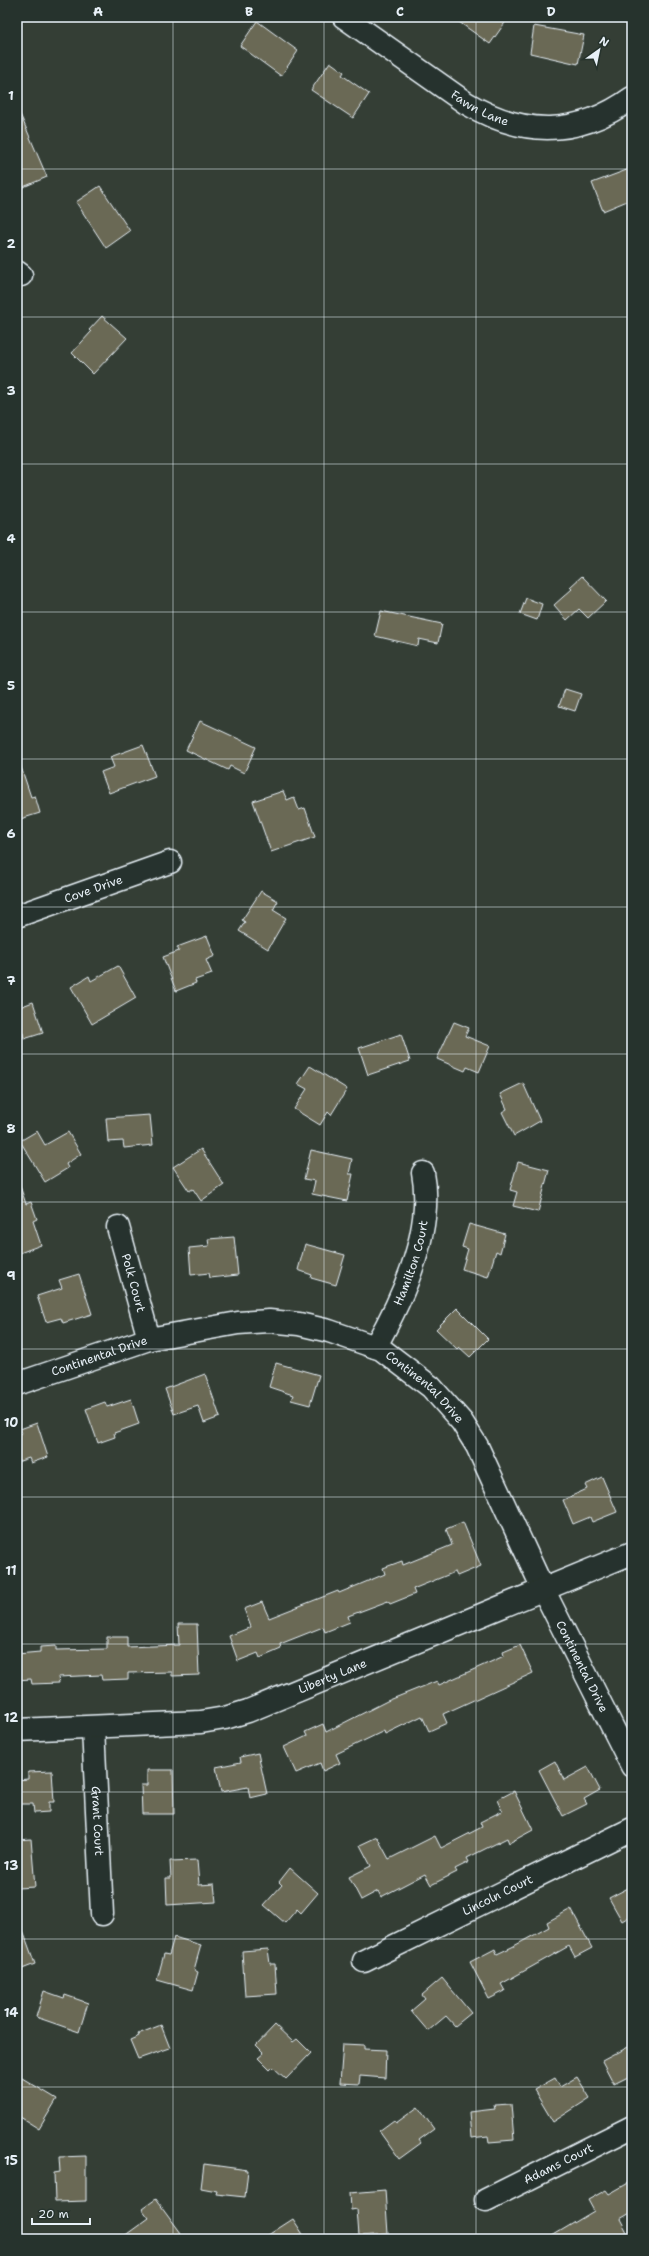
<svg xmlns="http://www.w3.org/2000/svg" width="649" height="2256" font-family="'Shantell Sans',sans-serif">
	<rect width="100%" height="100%" fill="#343e35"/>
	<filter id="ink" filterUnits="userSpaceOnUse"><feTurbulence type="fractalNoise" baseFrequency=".025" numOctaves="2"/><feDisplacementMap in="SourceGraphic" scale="8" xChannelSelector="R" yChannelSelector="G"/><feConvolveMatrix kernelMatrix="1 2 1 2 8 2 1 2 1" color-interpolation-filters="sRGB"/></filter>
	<g filter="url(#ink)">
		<!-- building -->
		<g fill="#6b6955" stroke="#e8f1f8">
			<polygon points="452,17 509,17 490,44"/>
			<polygon points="257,21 298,51 281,76 240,46"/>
			<polygon points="534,26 584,35 578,64 530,53"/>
			<polygon points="330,62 344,72 342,75 369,94 353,118 311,90"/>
			<polygon points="17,107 47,177 21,188 17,179"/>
			<polygon points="632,168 632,199 603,211 592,183"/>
			<polygon points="100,186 130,231 106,248 76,202"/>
			<polygon points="102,316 127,338 93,374 72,353 91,332 89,330"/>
			<polygon points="582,576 606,601 588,618 579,609 567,620 554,605 572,589 570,587"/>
			<polygon points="526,598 542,604 537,620 520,614"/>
			<polygon points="381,611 442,624 438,643 419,639 418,646 375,636"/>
			<polygon points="565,689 581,694 575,711 559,706"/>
			<polygon points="200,721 256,747 244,773 230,766 228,770 186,750"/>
			<polygon points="143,745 155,776 109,793 101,772 114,767 110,757"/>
			<polygon points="17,764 20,764 31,797 35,796 40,813 17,820"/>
			<polygon points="283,791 287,800 294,797 299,810 305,808 315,837 271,852 253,801"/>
			<polygon points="261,891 278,901 273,910 286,918 268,949 239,931 245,922 242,920"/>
			<polygon points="207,936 215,956 206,960 212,974 195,980 196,983 176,991 163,957 179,951 177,947"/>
			<polygon points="118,966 136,998 92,1024 71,987 89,976 91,981"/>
			<polygon points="33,1002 43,1033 24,1039 23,1033 17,1035 17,1008"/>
			<polygon points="454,1022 469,1028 465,1036 490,1046 479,1072 467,1067 465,1071 437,1059"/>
			<polygon points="401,1034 410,1061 368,1075 359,1048"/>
			<polygon points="310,1066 347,1089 331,1115 328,1112 320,1125 294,1109 307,1089 298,1084"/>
			<polygon points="523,1083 540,1121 514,1136 502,1112 507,1109 500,1094"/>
			<polygon points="150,1115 153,1145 124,1148 123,1141 108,1142 106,1118"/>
			<polygon points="37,1131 45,1145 68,1132 81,1154 66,1164 68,1168 45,1182 20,1141"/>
			<polygon points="201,1149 224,1185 201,1201 193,1189 189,1191 173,1167"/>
			<polygon points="311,1150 352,1159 349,1174 353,1174 347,1201 312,1194 315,1181 304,1179"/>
			<polygon points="518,1162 549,1170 538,1212 513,1206 517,1192 510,1190"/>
			<polygon points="17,1183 19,1183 26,1204 31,1202 37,1219 33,1221 41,1245 17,1254"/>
			<polygon points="469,1224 505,1234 500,1253 496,1251 488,1277 462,1269 468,1249 462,1247"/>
			<polygon points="234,1237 238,1275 210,1278 209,1273 191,1275 189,1248 209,1246 208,1239"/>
			<polygon points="305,1244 345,1255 336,1285 311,1278 312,1275 298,1270"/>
			<polygon points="79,1274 92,1314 63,1323 61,1318 46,1322 37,1296 62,1288 59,1280"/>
			<polygon points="457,1308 488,1339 470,1357 459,1347 457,1349 436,1329"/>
			<polygon points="276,1363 319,1375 310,1405 291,1400 293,1395 269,1387"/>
			<polygon points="205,1374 220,1417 204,1423 198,1406 174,1414 165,1389"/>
			<polygon points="131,1399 139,1424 114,1433 115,1437 98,1443 86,1409 105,1402 107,1407"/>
			<polygon points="37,1423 48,1457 31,1463 29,1458 17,1462 17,1435 22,1433 20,1429"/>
			<polygon points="602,1477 617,1512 592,1522 590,1517 573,1524 563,1500 587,1489 585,1485"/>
			<polygon points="463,1522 481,1566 457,1576 455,1572 413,1589 415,1594 390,1604 388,1601 348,1616 350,1622 325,1632 323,1627 280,1644 281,1649 260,1658 258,1653 238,1661 229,1636 251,1627 244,1609 262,1602 269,1618 338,1591 339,1593 385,1574 383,1568 402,1561 403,1565 452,1545 446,1529"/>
			<polygon points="178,1624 197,1624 199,1675 172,1676 172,1672 128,1673 128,1679 102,1680 101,1675 58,1677 59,1683 32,1684 31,1679 17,1680 17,1654 40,1652 40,1647 56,1646 56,1650 107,1649 107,1637 127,1637 127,1647 179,1645"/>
			<polygon points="520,1645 533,1673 443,1714 447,1723 429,1731 422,1716 385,1734 384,1731 336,1754 340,1763 323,1771 320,1763 296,1773 284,1747 307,1736 305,1732 323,1724 326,1732 387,1701 437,1681 439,1685 504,1656 503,1652"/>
			<polygon points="258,1753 267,1794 250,1798 248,1787 221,1792 216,1767 241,1762 240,1757"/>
			<polygon points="555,1761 564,1780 588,1767 600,1790 584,1799 587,1804 563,1816 539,1770"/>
			<polygon points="147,1770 173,1770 174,1814 142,1814 141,1785 147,1785"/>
			<polygon points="52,1771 54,1802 49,1802 49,1812 34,1813 33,1804 17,1804 17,1780 28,1779 28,1772"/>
			<polygon points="514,1791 533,1830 509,1843 507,1838 467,1858 469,1862 455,1869 457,1872 431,1885 425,1874 381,1897 378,1891 361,1900 349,1877 371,1866 360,1845 377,1837 389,1859 435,1836 441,1848 482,1827 480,1822 502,1811 497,1800"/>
			<polygon points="31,1839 35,1887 17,1888 17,1840"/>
			<polygon points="197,1860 199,1885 214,1884 216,1902 167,1905 166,1878 171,1878 170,1861"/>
			<polygon points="290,1868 318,1893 301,1913 297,1909 285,1923 264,1905 282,1885 279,1882"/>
			<polygon points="632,1886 632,1915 622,1921 609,1898"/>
			<polygon points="571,1909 592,1948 575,1957 569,1946 501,1984 505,1991 489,1999 470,1962 495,1949 497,1954 512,1947 549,1927 547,1922"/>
			<polygon points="19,1920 35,1964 17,1971 17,1921"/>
			<polygon points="174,1937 201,1945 194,1970 198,1972 193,1990 157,1980 164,1954 169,1955"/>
			<polygon points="268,1949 270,1964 275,1964 277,1994 245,1996 242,1951"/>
			<polygon points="442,1978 471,2013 455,2026 446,2016 428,2031 411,2011 425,1999 422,1995"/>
			<polygon points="44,1991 64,1998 65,1995 88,2003 79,2032 36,2017"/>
			<polygon points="161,2025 170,2048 138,2059 130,2040 139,2036 138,2034"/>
			<polygon points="275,2025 293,2042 297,2039 311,2053 286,2079 273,2067 270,2070 258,2058 264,2053 256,2045"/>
			<polygon points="343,2044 364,2045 364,2049 386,2050 385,2078 360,2076 359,2084 340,2083"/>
			<polygon points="632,2045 632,2075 614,2084 602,2061"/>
			<polygon points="577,2077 590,2098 553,2122 534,2090 555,2078 560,2087"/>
			<polygon points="22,2078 57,2099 39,2129 17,2115 17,2087"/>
			<polygon points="511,2104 514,2140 489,2142 488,2136 471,2138 469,2112 495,2109 494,2105"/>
			<polygon points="418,2107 434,2129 419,2140 421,2143 399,2159 379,2131 394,2120 396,2123"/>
			<polygon points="86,2156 86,2201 55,2202 54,2173 60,2172 59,2157"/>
			<polygon points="204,2164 248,2170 245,2197 216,2194 217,2191 201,2188"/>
			<polygon points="632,2181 632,2212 620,2219 627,2232 615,2239 547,2239 594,2211 588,2200 606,2190 609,2194"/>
			<polygon points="385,2190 388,2234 359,2236 357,2209 351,2210 350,2193"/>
			<polygon points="156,2199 181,2233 173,2239 120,2239 149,2218 142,2209"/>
			<polygon points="293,2219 306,2239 262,2239"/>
		</g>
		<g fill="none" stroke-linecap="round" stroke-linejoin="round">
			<defs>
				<g id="minor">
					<path id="s1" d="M344,17L466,103C523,137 578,137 632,98"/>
					<polyline points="17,272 21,275"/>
					<path id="s2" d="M17,916L170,862"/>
					<path id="s3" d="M118,1227L149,1339"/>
					<path id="s4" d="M375,1347C403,1298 434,1230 423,1173"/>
					<path id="s5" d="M17,1384L149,1339L238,1323L269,1321L299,1324L329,1331L381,1349L431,1387L462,1422L477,1446L543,1589L632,1766"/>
					<path id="s6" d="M93,1728L102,1914"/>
					<path id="s7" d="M17,1730L201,1722L225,1718L248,1711L632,1553"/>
					<path id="s8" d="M364,1961L632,1829"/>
					<path id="s9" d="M486,2200L632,2127"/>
				</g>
			</defs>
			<!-- minor casing -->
			<use href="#minor" stroke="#e8f1f8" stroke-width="25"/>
			<!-- minor -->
			<use href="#minor" stroke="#26332d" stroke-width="22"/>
		</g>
	</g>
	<!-- grid -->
	<path fill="none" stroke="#e8f1f8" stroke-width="1" stroke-opacity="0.55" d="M173,17V2239M324,17V2239M476,17V2239M17,169H632M17,317H632M17,464H632M17,612H632M17,759H632M17,907H632M17,1054H632M17,1202H632M17,1349H632M17,1497H632M17,1644H632M17,1792H632M17,1939H632M17,2087H632"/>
	<g text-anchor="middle" stroke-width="4" stroke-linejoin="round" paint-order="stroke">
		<!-- street labels -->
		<g font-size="12" fill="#e8f1f8" stroke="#26332d">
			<text dy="4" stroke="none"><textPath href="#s1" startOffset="164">Fawn Lane</textPath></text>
			<text dy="4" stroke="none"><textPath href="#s2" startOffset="81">Cove Drive</textPath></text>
			<text dy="4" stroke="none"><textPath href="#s4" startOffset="92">Hamilton Court</textPath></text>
			<text dy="4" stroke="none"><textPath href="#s3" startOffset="58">Polk Court</textPath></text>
			<text dy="4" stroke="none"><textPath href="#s5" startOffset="87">Continental Drive</textPath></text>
			<text dy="4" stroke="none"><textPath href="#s5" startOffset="435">Continental Drive</textPath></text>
			<text dy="4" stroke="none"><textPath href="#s5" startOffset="759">Continental Drive</textPath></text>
			<text dy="4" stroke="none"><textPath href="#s7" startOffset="324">Liberty Lane</textPath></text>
			<text dy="4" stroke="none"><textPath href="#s6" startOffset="93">Grant Court</textPath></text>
			<text dy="4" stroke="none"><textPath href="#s8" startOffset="149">Lincoln Court</textPath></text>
			<text dy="4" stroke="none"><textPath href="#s9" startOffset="81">Adams Court</textPath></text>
		</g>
	</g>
	<!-- margin -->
	<rect width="649" height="2256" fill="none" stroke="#26332d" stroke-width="44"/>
	<!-- north arrow -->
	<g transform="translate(599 50) rotate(33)" stroke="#26332d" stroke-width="3" paint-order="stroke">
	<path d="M0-3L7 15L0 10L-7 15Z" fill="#e8f1f8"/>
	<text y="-6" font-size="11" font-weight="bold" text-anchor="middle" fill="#e8f1f8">N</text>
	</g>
	<!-- scale -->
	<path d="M32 2218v6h58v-6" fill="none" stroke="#e8f1f8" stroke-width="2"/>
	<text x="38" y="2218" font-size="12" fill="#e8f1f8" stroke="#26332d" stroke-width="3" paint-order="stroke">20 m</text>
	<rect x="22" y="22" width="605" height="2212" fill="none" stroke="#e8f1f8" stroke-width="1.5"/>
	<g font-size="13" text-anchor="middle" font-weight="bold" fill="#e8f1f8">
		<text x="98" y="16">A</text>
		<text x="249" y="16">B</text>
		<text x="400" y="16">C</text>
		<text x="551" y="16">D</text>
		<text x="11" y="100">1</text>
		<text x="11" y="248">2</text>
		<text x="11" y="395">3</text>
		<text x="11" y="543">4</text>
		<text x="11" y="690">5</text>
		<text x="11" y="838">6</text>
		<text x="11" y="985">7</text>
		<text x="11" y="1133">8</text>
		<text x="11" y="1280">9</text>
		<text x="11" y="1427">10</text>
		<text x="11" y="1575">11</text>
		<text x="11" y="1722">12</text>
		<text x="11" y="1870">13</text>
		<text x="11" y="2017">14</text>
		<text x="11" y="2165">15</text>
	</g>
</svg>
